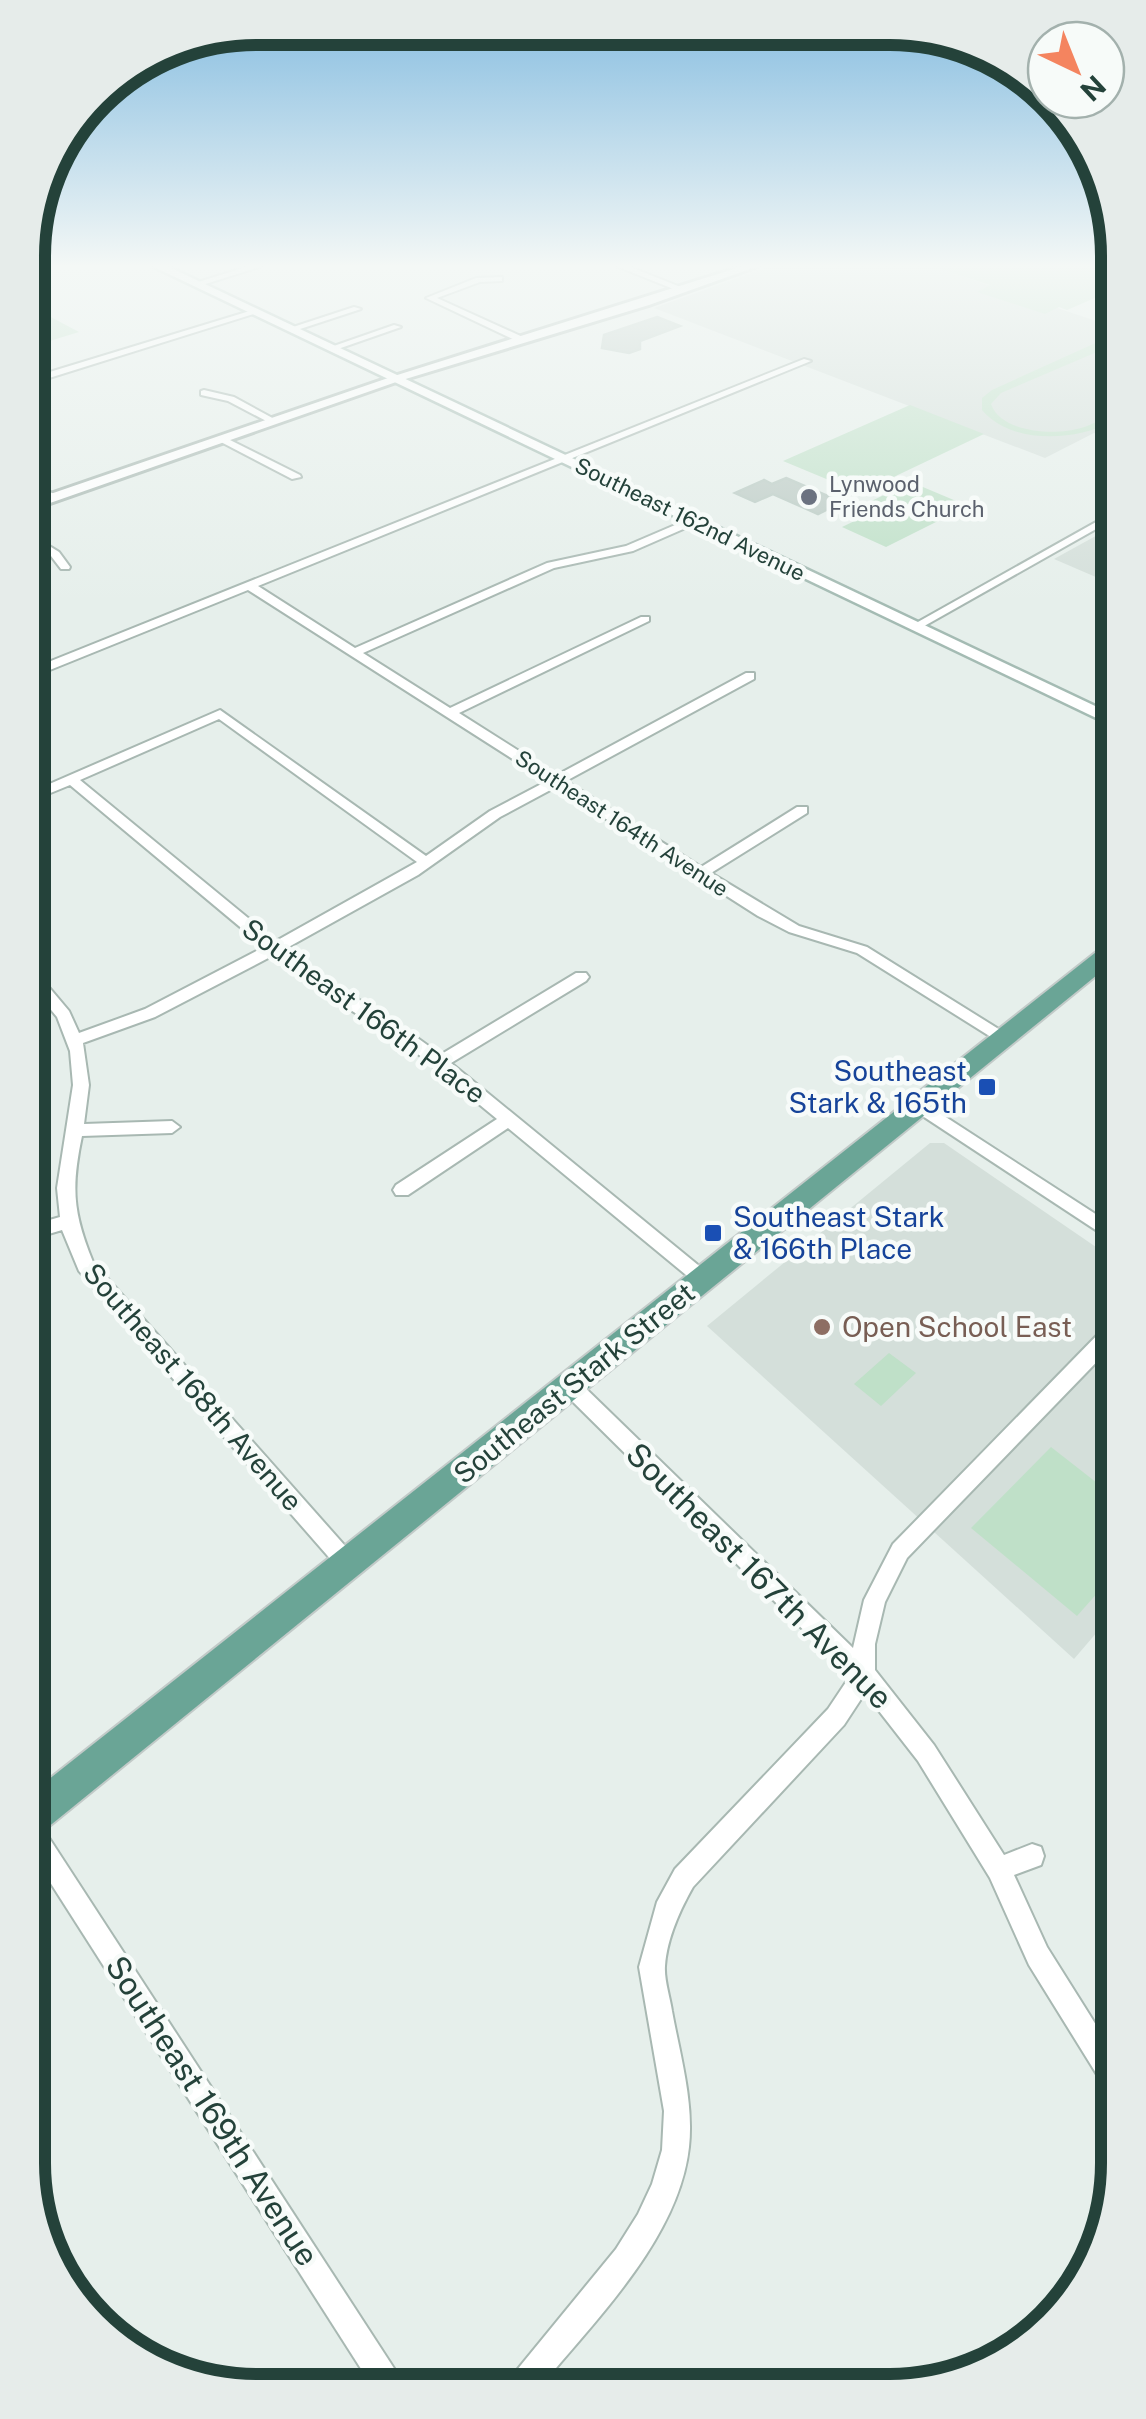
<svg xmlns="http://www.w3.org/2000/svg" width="1146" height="2419" font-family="'Public Sans',sans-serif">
	<rect width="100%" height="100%" fill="#e6efeb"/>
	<!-- built -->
	<g fill="#d4dfda">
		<polygon points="772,266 931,266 1111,326 1111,439 1094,433 1045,458 654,308"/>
		<polygon points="1112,527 1112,584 1054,559"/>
		<polygon points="930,1143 944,1143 1115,1260 1116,1610 1074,1659 707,1326"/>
	</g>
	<!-- green -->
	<g fill="#bfe0c8">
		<polygon points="931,266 1111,266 1111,291 1067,310 1059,307 1045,314 977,292 990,285"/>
		<polygon points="30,306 79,332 30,347"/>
		<path d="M1111,336V346L1001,393L991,404C1001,433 1055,436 1081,428C1092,425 1102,419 1111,414V422C1075,441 1012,445 982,410V398L992,390Z"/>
		<polygon points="910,405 984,434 860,493 783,461"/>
		<polygon points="911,482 968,506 886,547 842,527 871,513 859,507"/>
		<polygon points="889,1353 916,1373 881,1406 854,1384"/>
		<polygon points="1051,1447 1115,1497 1116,1572 1077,1616 971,1528"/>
	</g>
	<!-- building -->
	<g fill="#bbcac4" stroke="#b8c9c2" stroke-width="2.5">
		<polygon points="657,317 680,326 640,341 640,349 629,353 602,348 604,335"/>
		<polygon points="786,478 842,502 818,514 773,494 755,502 735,493 764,480 772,484"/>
	</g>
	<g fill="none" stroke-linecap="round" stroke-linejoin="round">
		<defs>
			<g id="minor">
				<polygon points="249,266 262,266 199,286 192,284"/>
				<polygon points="616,266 628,266 688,290 681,292"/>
				<polygon points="502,277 502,281 480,282 437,298 525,338 525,342 519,342 426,298 476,278"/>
				<polygon points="354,307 361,309 294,331 287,329"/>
				<polygon points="253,310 260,312 30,384 30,378"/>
				<polygon points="394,325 401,327 335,350 328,348"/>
				<path d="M804,359L811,361L258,586L355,648L547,563L626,546L689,519H697V523L633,551L554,568L363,653L450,708L641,617H649V621L459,713L557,775L746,673H754V679L566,781L701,867L797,807H807V813L711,873L799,926L867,947L1013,1038L1005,1044L999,1042L857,953L789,932L758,916L556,787L500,817L418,875L285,949C334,989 391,1015 440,1055L576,973H586L589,977L586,981L451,1063L709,1274L712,1279L709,1284H697L508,1128L408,1195H396L393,1190L396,1185L497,1119L407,1045L307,983L274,955L155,1017L83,1043L89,1085L84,1124L172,1121L180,1127L172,1133L82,1136C71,1188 73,1213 93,1262L354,1556L358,1563L354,1570L347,1573L340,1570L79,1271L62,1230L32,1239V1225L60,1217L57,1188L73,1085L70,1051L57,1017L32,987V972L37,973L69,1011L79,1033L145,1009L264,947L70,785L31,801V792L220,710L426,856L490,811L547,781L248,590L35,676L31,677V669ZM219,719L417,862L276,941L80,780Z"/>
				<polygon points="204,390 234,397 278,421 270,423 228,401 201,395 201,391"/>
				<polygon points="222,436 300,475 301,477 292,479 219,441 217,439"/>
				<polygon points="30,480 57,496 57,500 49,500 30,488"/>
				<polygon points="1112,513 1112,520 919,629 909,627"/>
				<polygon points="30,534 59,552 70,567 69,569 61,569 51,556 30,542"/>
				<polygon points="921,1101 1114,1226 1114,1242 915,1111 913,1107"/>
				<path d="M1115,1322V1343L907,1558L885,1602L875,1644V1670L934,1745L1004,1855L1032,1844L1041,1847L1044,1856L1041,1865L1014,1875L1047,1947L1118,2060V2098L1109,2094L1029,1965L990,1878L918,1761L865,1693L844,1725L693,1887C680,1910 667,1938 665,1966C664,1980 670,1997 672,2011C680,2055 694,2102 689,2147C679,2238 596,2319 541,2386H507L512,2376L616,2249L638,2214L652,2184L662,2150L664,2111L639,1967L657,1902L675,1869L828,1709L850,1676L563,1392L560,1386L563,1380L570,1378L577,1380L853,1648L864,1600L893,1544L1108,1324Z"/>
				<polygon points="34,1823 42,1827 399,2376 404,2386 372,2386 34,1857"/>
			</g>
			<polygon id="tertiary" points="743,266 758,266 649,305 399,381 30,510 30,501 391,377"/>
			<polygon id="secondary" points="152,266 167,266 1112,714 1113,726"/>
			<polygon id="primary" points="1113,942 1113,962 47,1828 34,1833 34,1791 1105,945"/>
		</defs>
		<!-- minor casing -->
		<use href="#minor" stroke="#a8b8b2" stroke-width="4"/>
		<!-- tertiary casing -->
		<use href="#tertiary" stroke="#a8b8b2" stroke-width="6"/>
		<!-- secondary casing -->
		<use href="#secondary" stroke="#a4bbb3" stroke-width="5"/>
		<!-- primary casing -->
		<use href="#primary" stroke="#c2cac8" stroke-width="4"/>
		<!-- minor -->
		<use href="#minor" fill="#fff" fill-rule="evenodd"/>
		<!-- tertiary -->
		<use href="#tertiary" fill="#fff" fill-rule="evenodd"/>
		<!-- secondary -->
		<use href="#secondary" fill="#fff" fill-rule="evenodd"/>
		<!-- primary -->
		<use href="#primary" fill="#6aa596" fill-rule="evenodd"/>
	</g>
	<!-- sky -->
	<linearGradient id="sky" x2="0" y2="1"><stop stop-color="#84bce0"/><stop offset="0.44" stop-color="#f4f8f6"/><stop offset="1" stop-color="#f4f8f6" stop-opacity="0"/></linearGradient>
	<rect width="1146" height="605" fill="url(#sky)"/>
	<!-- markers -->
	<circle fill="#6b7280" stroke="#f7fbf9" stroke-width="4" cx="809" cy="497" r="10"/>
	<g fill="#1a4fb4" stroke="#f7fbf9" stroke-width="4">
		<rect x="977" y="1077" width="20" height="20" rx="5"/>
		<rect x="703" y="1223" width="20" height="20" rx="5"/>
	</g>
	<circle fill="#8d6e63" stroke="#f7fbf9" stroke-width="4" cx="822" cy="1327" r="10"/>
	<g text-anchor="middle" stroke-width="9" stroke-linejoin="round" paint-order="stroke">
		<!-- far-worship labels -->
		<g font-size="22" fill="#5b616d" stroke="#f7fbf9" text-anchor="start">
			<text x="829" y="492">Lynwood<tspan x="829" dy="25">Friends Church</tspan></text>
		</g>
		<!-- far-street labels -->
		<g font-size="22" fill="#24423a" stroke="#f7fbf9">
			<text transform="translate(690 519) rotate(26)" y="8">Southeast 162nd Avenue</text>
			<text transform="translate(622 823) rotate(33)" y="8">Southeast 164th Avenue</text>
		</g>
		<!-- street labels -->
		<g font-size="28" fill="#24423a" stroke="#f7fbf9">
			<text transform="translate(364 1011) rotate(36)" y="10">Southeast 166th Place</text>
			<text transform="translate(574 1383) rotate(-39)" y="10">Southeast Stark Street</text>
			<text transform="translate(193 1387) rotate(49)" y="10">Southeast 168th Avenue</text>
		</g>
		<!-- transit labels -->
		<g font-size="28" fill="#164399" stroke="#f7fbf9" text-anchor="end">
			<text x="967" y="1081">Southeast<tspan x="967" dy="32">Stark &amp; 165th</tspan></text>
			<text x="733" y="1227" text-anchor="start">Southeast Stark<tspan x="733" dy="32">&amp; 166th Place</tspan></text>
		</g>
		<!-- education labels -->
		<g font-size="28" fill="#785e54" stroke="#f7fbf9" text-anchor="start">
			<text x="842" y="1337">Open School East</text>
		</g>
		<!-- near-street labels -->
		<g font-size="32" fill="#24423a" stroke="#f7fbf9">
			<text transform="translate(759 1576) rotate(45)" y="11">Southeast 167th Avenue</text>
			<text transform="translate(212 2111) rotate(57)" y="11">Southeast 169th Avenue</text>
		</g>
	</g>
	<!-- crop -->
	<path d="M0 0H1146V2419H0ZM256 45H890A211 211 0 0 1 1101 256V2163A211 211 0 0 1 890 2374H256A211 211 0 0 1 45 2163V256A211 211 0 0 1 256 45Z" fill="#e6ecea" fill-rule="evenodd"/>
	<path fill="none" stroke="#24423a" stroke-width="12" d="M256 45H890A211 211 0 0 1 1101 256V2163A211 211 0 0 1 890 2374H256A211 211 0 0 1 45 2163V256A211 211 0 0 1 256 45Z"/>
	<!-- north arrow -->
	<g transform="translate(1076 70) rotate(137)"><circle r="48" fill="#f7fbf9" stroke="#a3b1ad" stroke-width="2.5"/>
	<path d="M0-8L18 38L0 25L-18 38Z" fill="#f4845f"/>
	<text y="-15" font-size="28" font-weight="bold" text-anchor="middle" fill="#24423a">N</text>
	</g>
</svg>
